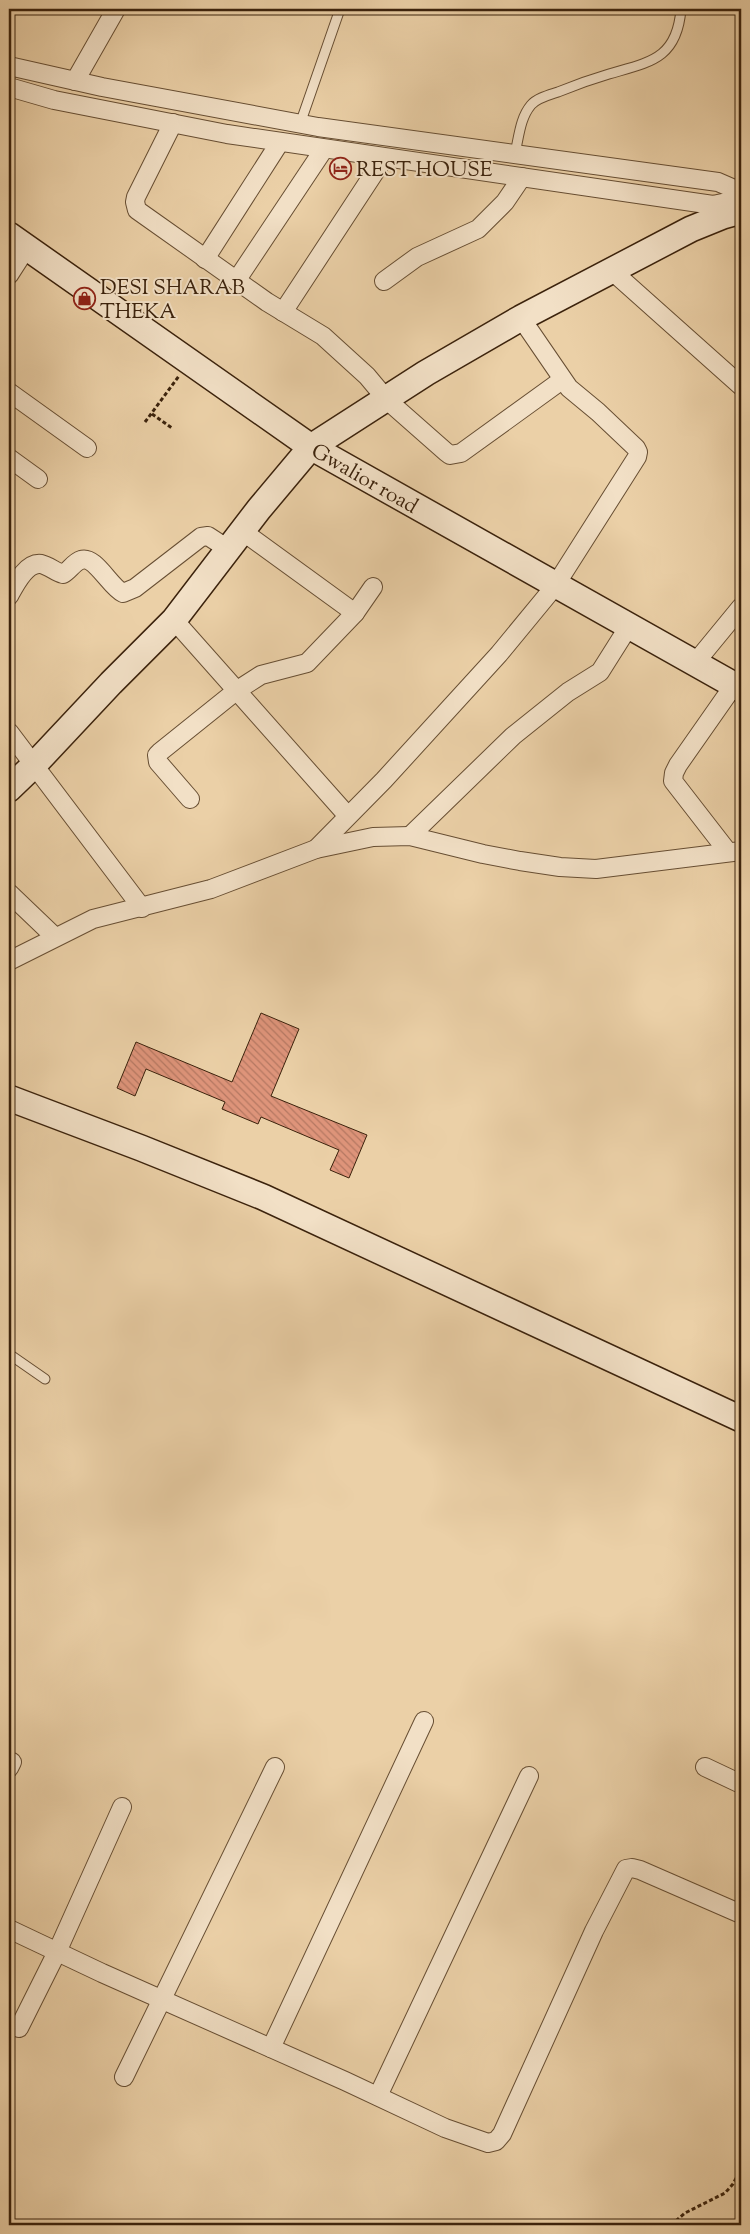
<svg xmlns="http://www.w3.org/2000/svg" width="750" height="2234" font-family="'Sorts Mill Goudy',serif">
	<defs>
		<pattern id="building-back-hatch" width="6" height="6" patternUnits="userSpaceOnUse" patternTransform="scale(1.25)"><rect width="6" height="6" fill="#de947a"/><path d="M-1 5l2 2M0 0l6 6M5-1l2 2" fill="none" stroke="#b57862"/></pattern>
	</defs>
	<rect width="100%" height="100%" fill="#ebd0a7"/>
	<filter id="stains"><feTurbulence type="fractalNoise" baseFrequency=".004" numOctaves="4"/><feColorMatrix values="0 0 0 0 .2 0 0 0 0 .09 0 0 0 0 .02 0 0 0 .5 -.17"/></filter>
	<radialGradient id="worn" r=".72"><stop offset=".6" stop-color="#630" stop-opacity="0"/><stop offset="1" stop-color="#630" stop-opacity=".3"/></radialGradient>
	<!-- building -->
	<polygon fill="url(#building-back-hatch)" stroke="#3b220c" points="261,1013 299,1029 271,1096 367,1135 349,1178 330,1170 339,1150 261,1117 258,1124 222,1109 225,1102 146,1069 135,1096 117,1088 136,1042 232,1082"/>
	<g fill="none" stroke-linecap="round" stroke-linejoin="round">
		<defs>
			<g id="lane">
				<polyline points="300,124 340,9"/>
				<path d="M515,153C519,137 520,118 531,105C537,98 549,95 558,92C575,85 592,79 609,74C650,62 677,59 681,9"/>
				<polyline points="9,1354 45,1379"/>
			</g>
			<g id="street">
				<polyline points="9,66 102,87 318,127 718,182 741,192"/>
				<polyline points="75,81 116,9"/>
				<polyline points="9,87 54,100 227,134 713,205 741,199"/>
				<polyline points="173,123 136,197 135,202 137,210 267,302 323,336 367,376 387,400 446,452 450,455 461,453 562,380"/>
				<polyline points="205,259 280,142"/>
				<polyline points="611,270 741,386"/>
				<polyline points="9,275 27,247"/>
				<polyline points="236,281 324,149"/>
				<polyline points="384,281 417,257 478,229 505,202 522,177"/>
				<polyline points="283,312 384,158"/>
				<polyline points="9,392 87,448"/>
				<polyline points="9,458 38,479"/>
				<polyline points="242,531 355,613"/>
				<path d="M9,596C15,585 26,562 41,564C49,566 56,572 63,574C69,571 74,562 81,560C95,555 110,587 123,593L135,588L201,537L208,536L228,549"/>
				<polyline points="174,620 347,815"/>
				<polyline points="695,663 741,607"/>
				<polyline points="9,732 142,908"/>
				<polyline points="190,799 158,762 157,755 160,752 236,691 261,675 307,663 355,613 373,587"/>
				<polyline points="410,836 513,736 568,692 600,672 629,626"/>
				<polyline points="316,849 384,780 499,654 555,586 637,457 638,452 636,448 598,412 569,388 521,318"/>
				<polyline points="728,852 673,781 674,773 678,765 734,685"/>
				<polyline points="9,893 55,937"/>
				<polyline points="9,961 93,919 211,889 316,849 373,837 410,836 483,854 520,861 560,867 596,869 741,851"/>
				<polyline points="705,1767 741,1784"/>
				<polyline points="9,1768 12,1762"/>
				<polyline points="9,1929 102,1973 345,2081 445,2128 488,2143 496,2141 502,2134 594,1931 626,1869 632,1868 640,1870 741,1914"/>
				<polyline points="19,2028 57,1952 122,1807"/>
				<polyline points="271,2048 424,1721"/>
				<polyline points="124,2077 275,1767"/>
				<polyline points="378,2096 529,1776"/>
			</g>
			<g id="secondary">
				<polyline points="9,235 311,447 741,689"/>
				<polyline points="9,789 34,765 111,683 174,620 259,509 311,447 426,373 521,318 691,229 723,216 741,211"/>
				<polyline points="9,1098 141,1148 263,1197 741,1419"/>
			</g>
		</defs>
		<!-- lane casing -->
		<use href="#lane" stroke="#674e33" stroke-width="11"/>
		<!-- street casing -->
		<use href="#street" stroke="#674e33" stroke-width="20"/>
		<!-- secondary casing -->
		<use href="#secondary" stroke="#3b220c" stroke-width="28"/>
		<!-- path -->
		<g stroke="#3b220c" stroke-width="3" stroke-dasharray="4 2.5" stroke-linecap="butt">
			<polyline points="152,414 172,428"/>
			<polyline points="145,422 179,376"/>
			<polyline points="671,2225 685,2213 725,2193 733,2184 741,2169"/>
		</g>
		<!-- lane -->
		<use href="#lane" stroke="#f2e0c6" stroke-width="9"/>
		<!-- street -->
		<use href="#street" stroke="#f2e0c6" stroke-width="18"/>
		<!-- secondary -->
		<use href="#secondary" stroke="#f2e0c6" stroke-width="25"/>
	</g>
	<!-- icons -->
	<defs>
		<symbol id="hotel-ring" viewBox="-11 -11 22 22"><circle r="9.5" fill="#f2e0c6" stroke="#8f2418" stroke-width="1.5"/><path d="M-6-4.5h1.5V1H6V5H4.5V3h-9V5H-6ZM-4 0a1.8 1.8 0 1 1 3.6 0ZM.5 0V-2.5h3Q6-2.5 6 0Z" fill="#8f2418"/></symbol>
		<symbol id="shop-ring" viewBox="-11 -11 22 22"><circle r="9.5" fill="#f2e0c6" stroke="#8f2418" stroke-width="1.5"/><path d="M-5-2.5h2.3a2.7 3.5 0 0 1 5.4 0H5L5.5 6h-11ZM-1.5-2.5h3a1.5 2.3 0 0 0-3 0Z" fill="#8f2418"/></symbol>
	</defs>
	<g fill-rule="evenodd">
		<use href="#hotel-ring" x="328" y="156" width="25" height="25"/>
		<use href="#shop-ring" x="72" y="286" width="25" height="25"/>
	</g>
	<g text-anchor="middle" stroke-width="4" stroke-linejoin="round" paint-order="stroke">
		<!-- poi labels -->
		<g font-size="21" fill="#3b220c" stroke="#f2e0c6" text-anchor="start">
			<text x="356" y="176">REST HOUSE</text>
			<text x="100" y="294">DESI SHARAB<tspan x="100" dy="24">THEKA</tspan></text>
		</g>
		<!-- street labels -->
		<g font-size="21" fill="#3b220c" stroke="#f2e0c6">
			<text transform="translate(365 478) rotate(30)" y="7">Gwalior road</text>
		</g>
	</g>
	<!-- margin -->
	<rect width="750" height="2234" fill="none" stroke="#ebd0a7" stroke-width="30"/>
	<rect x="10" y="10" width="730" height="2214" fill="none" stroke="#3b220c" stroke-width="2.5"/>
	<rect x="15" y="15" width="720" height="2204" fill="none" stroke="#3b220c"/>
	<rect width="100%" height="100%" filter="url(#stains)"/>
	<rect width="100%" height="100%" fill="url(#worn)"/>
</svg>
